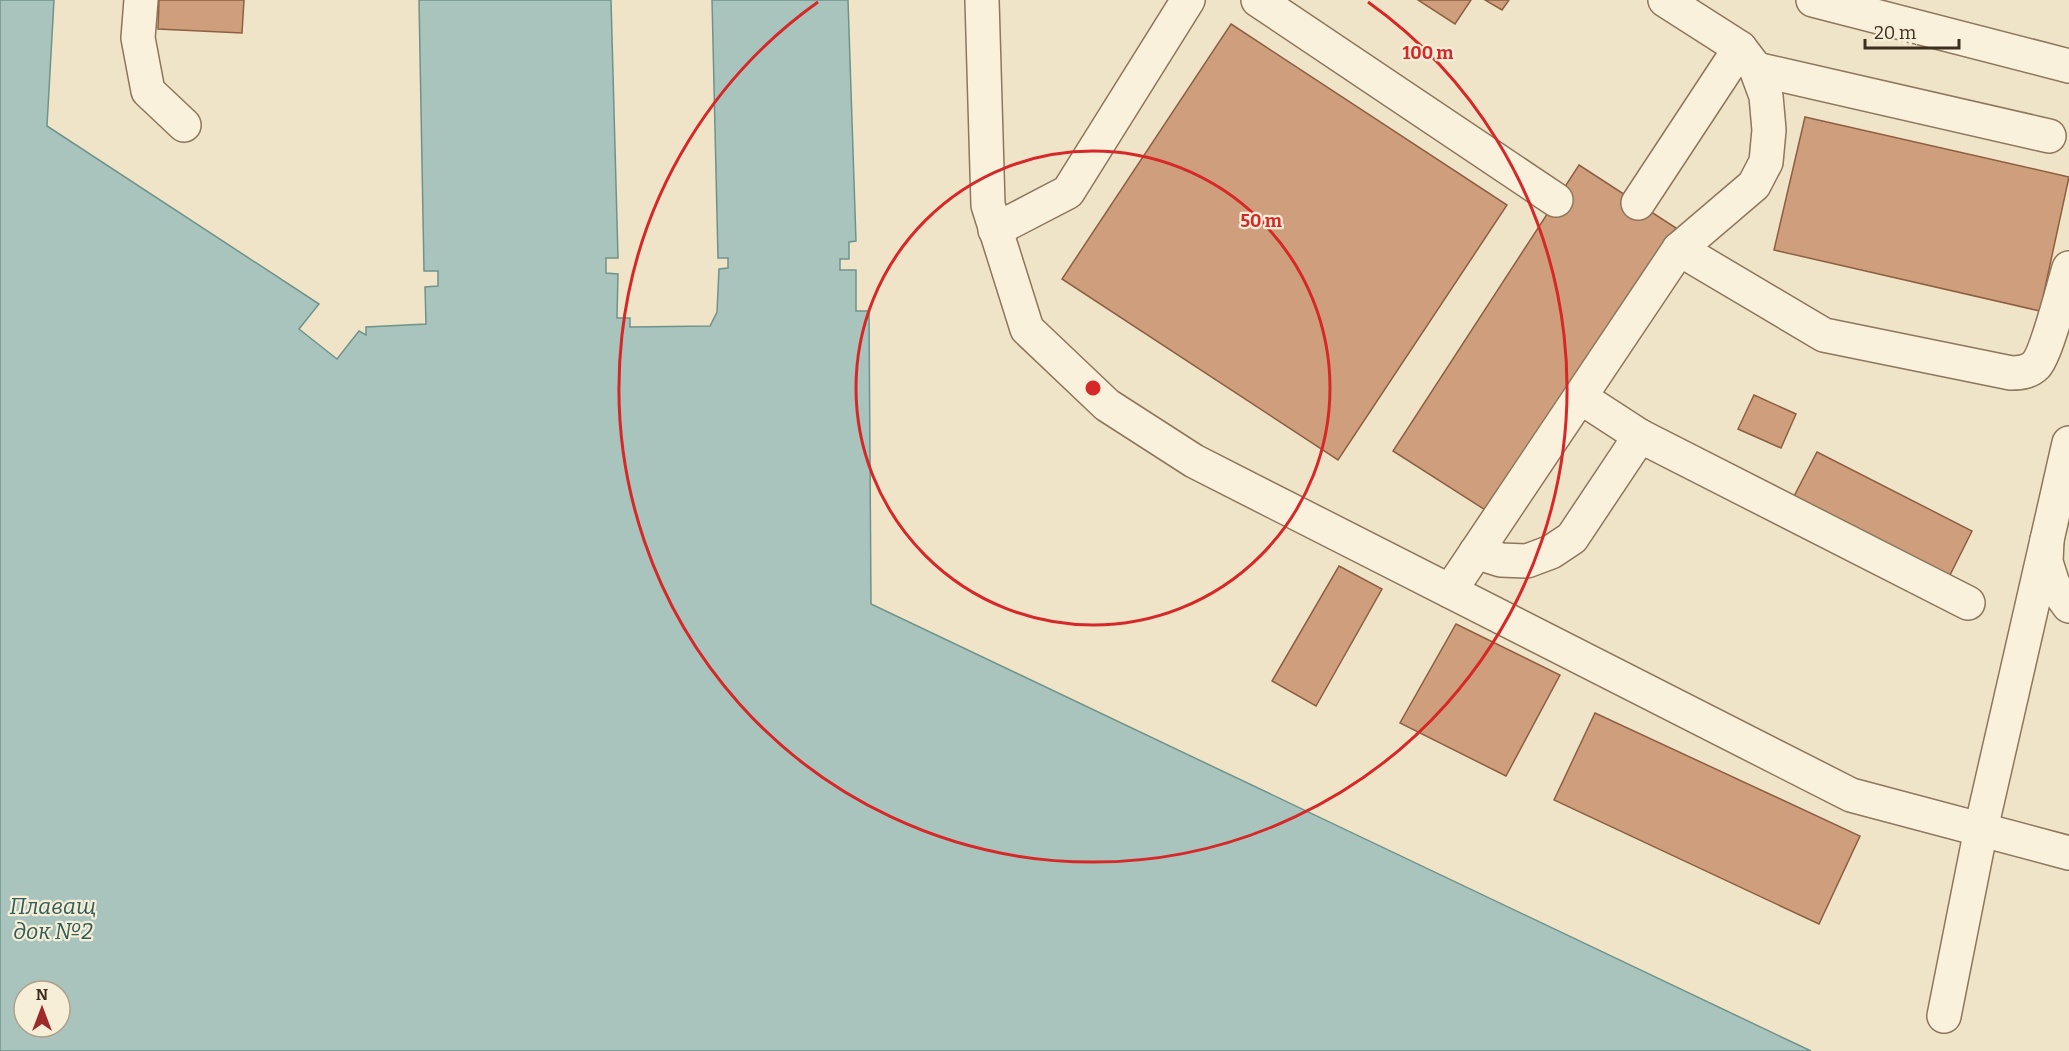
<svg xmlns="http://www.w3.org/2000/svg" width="2069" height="1051" font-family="Bitter,serif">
	<rect width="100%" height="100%" fill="#f0e4c8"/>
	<!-- water -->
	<path fill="#a9c4bc" stroke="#6f938a" stroke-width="1.5" fill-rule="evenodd" d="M0,0H54L47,126L319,304L299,329L337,359L359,331L366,335V327L426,324L425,287L438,286V271H424L419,0H611L618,258H606V273L618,274L617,318H630V327L710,326L717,312L719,269L728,268V258H718L712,0H848L856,241L849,242V259H840V270H856V311H869L871,604L1811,1051H0ZM24,991H60V1027H24Z"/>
	<!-- building -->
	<g fill="#cf9f7d" stroke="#8d5f41" stroke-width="1.5">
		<polygon points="159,0 244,0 242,33 158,29"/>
		<polygon points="1418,0 1471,0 1455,24"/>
		<polygon points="1485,0 1509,0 1502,10"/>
		<polygon points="1231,24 1507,205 1338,460 1062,279"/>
		<polygon points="1805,117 2069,177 2040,311 1774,250"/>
		<polygon points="1579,165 1676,228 1490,513 1393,451"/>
		<polygon points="1754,395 1796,414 1781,448 1738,429"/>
		<polygon points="1817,452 1972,531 1947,581 1791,502"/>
		<polygon points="1339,566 1382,589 1316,706 1272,681"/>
		<polygon points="1456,624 1560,675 1506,776 1400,723"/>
		<polygon points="1595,713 1860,836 1819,924 1554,800"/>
	</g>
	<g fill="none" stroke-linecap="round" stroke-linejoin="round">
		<defs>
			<g id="minor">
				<polyline points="141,0 138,38 148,91 184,125"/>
				<polyline points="982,0 988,205 1027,329 1107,405 1194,461 1851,795 2069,853"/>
				<polyline points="1258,0 1556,200"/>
				<polyline points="1813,0 2069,66"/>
				<polyline points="1756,69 2049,136"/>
				<polyline points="1638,203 1740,48"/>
				<polyline points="995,230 1068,192 1188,0"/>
				<path d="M1679,249L1824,335L2011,373C2021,373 2029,372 2036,365C2047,353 2063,287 2069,268"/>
				<polyline points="1580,397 1640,436 1968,603"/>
				<polyline points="2069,443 2047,540 2046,562 2053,584 2069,606"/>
				<polyline points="1476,552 1501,560 1527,561 1551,552 1572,538 1640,436"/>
				<polyline points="1450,591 1679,249 1754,185 1766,162 1769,130 1766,96 1756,69 1740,48 1665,0"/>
				<polyline points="1944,1016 1981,829 2047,540"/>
			</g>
		</defs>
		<!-- minor casing -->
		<use href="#minor" stroke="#8d765c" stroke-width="36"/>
		<!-- minor -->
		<use href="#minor" stroke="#faf1dc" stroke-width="33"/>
	</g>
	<!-- distance rings -->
	<g fill="none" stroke="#d62828" stroke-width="3">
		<circle cx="1093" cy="388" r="237"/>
		<path d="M1368 2A474 474 0 1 1 818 2"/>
	</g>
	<g text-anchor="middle" stroke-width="4.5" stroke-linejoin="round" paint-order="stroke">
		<!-- water labels -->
		<g font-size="22" font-style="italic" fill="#2f5d5a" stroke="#f7eed8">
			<text x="53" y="914">Плаващ<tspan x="53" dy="25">док №2</tspan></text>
		</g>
	</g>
	<circle cx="1093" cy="388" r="9" fill="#d62828" stroke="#f7eed8" stroke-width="3"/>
	<g font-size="18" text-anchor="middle" font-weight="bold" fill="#d62828" stroke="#f7eed8" stroke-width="4.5" stroke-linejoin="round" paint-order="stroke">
		<text x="1428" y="59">100 m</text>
		<text x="1261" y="227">50 m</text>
	</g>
	<!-- north arrow -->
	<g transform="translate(42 1009)"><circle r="28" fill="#f7eed8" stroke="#ada18e" stroke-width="1.5"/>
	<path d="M0-4.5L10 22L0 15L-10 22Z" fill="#9e2a2b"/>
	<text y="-9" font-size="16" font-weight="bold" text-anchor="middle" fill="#3d2e20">N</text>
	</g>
	<!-- scale -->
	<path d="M1865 39v9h94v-9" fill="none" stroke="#3d2e20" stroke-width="3"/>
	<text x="1874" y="39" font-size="18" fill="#3d2e20" stroke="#f7eed8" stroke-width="4.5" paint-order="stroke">20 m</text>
</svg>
